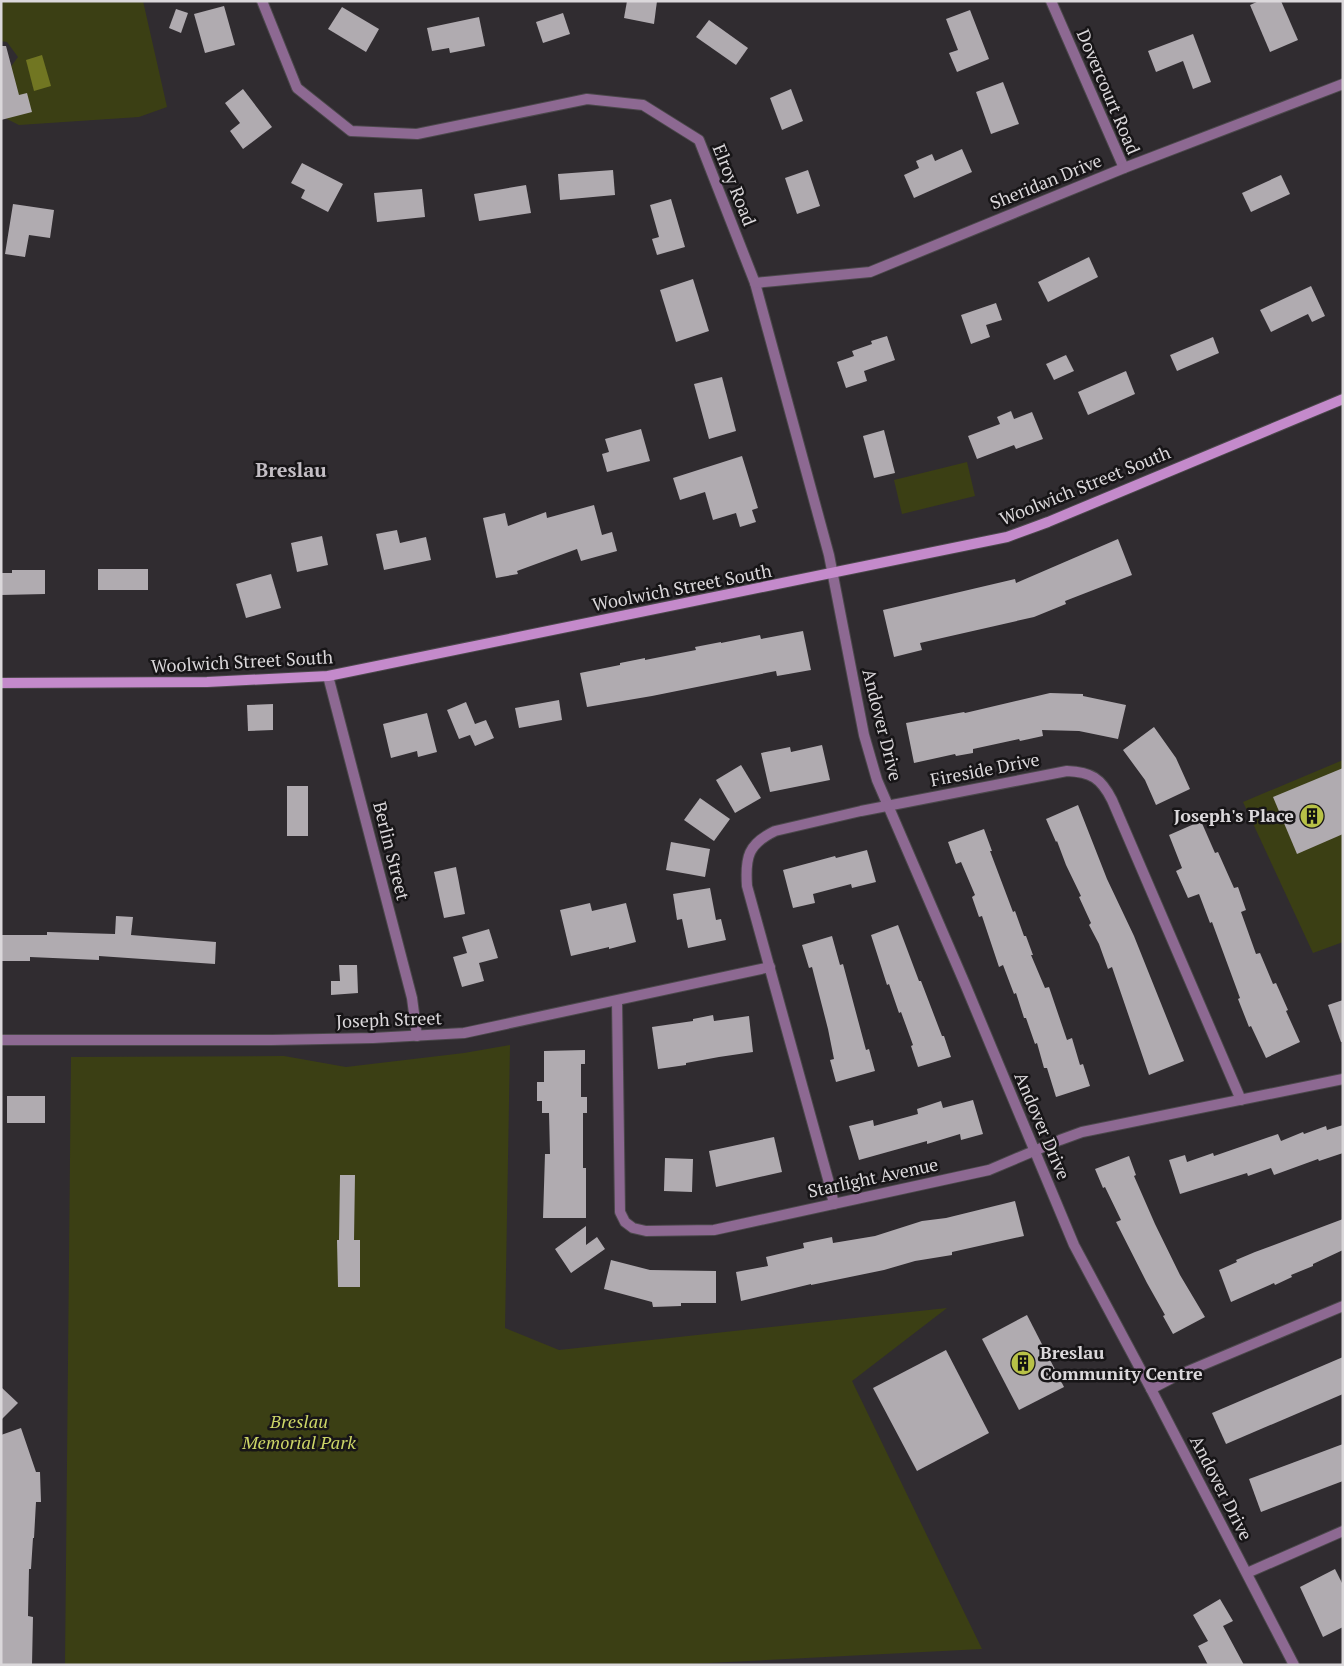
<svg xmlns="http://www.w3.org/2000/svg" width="1344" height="1666" font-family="'PT Serif',serif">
	<rect width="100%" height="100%" fill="#302c30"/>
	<!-- green -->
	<g fill="#3b3f14">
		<polygon points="1,1 143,1 167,107 139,117 19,125 1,116 1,80 18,57 7,42 1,41"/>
		<polygon points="967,462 975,496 902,514 894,480"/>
		<polygon points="1343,760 1343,942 1313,953 1243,802"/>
		<polygon points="510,1045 505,1328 559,1350 947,1308 852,1381 982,1649 669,1665 65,1665 71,1057 284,1056 346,1067 464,1053"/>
	</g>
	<!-- water -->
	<polygon fill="#717622" points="42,55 51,86 34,91 26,60"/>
	<!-- building -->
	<g fill="#b0abb0">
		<polygon points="627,1 657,1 654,24 624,18"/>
		<polygon points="1259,1 1281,1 1298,40 1270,52 1250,5"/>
		<polygon points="224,6 235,45 205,53 194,14"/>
		<polygon points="342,7 379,29 366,52 328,29"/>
		<polygon points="176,9 188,13 181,33 169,28"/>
		<polygon points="970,10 989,59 957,72 949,53 958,50 946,19"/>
		<polygon points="563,13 570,34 543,43 536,22"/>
		<polygon points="479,17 485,46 450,53 449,48 432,51 427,28"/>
		<polygon points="709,20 748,48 736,65 696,37"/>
		<polygon points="1193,34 1211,82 1193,89 1183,61 1156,72 1148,51"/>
		<polygon points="1,46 6,46 19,95 27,93 32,112 1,120"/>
		<polygon points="1003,82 1019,124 991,134 976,92"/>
		<polygon points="243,89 272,127 243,149 230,131 240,123 225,103"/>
		<polygon points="791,89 803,121 782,130 770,98"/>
		<polygon points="962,149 972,172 914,198 904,175 919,168 916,161 932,154 935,161"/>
		<polygon points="302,163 343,184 328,212 301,198 305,190 291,183"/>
		<polygon points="613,170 615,195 560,200 558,174"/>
		<polygon points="808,170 820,206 797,214 785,178"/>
		<polygon points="1281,175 1290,194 1251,212 1242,193"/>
		<polygon points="526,185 531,213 479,221 474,194"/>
		<polygon points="422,189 425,217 377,222 374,193"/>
		<polygon points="671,199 685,247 657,255 652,239 659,237 650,205"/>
		<polygon points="13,204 54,210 50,238 29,235 25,257 5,254"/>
		<polygon points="1089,257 1098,277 1048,302 1038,282"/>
		<polygon points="693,279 709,331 676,342 660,290"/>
		<polygon points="1311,286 1325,316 1312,322 1308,314 1271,332 1260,310"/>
		<polygon points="996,303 1002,320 986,325 990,337 971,344 961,315"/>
		<polygon points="887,336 895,360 864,371 867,381 846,388 837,362 854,356 852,351 872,344 871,341"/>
		<polygon points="1213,337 1219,353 1177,371 1170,355"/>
		<polygon points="1066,355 1074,371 1054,380 1046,364"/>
		<polygon points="1126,371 1135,394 1088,415 1078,392"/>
		<polygon points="722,377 736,431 709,439 694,384"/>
		<polygon points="1011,411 1014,419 1032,412 1043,439 1016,449 1014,445 977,459 968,436 1000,424 997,417"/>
		<polygon points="641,429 650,461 607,472 602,454 609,452 605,439"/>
		<polygon points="884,430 895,473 874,478 863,436"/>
		<polygon points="742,456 758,508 752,510 756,522 740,527 736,513 713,520 705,492 680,500 673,478"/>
		<polygon points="594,505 602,535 612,532 617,551 581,561 577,549 517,571 518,574 496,578 483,518 505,513 508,526 546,512 547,518"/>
		<polygon points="397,530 400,543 426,537 431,560 384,570 376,534"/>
		<polygon points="322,536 328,565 297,572 291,543"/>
		<polygon points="1118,539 1132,575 1065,601 1066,604 1034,617 920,643 922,650 894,657 883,610 1015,579 1016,583"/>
		<rect x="98" y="569" width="50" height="21"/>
		<polygon points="12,570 45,570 45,594 1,595 1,573 12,573"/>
		<polygon points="271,574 281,608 246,618 236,584"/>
		<polygon points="803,631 811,670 777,676 776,671 652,696 587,707 580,673 620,665 620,663 645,658 645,660 696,650 695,647 721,642 721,643 760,635 761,639"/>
		<polygon points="1050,693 1083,694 1083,696 1126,705 1118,739 1079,731 1042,730 1043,736 1020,741 1019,739 973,749 973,753 956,756 955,754 914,763 906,723 964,712 965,713"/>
		<polygon points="559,700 562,720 519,728 515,708"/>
		<polygon points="466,702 475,724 486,720 494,738 475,746 470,735 459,739 447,710"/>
		<polygon points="273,704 273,730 248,731 247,705"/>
		<polygon points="427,713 437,752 418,757 417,751 391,758 383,724"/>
		<polygon points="1154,727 1176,758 1190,789 1156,805 1145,780 1123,750"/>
		<polygon points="822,745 830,780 770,792 761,753 790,747 791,752"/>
		<polygon points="741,765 761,798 735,813 716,780"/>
		<polygon points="1343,768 1343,834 1297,854 1273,797"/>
		<rect x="287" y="786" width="21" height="50"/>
		<polygon points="700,798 730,819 714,841 684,820"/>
		<polygon points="1078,805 1107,879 1134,936 1184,1061 1149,1075 1112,967 1108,969 1099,944 1089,925 1091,923 1079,897 1081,896 1066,865 1057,841 1056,842 1046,819"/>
		<polygon points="1201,821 1215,853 1218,852 1234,888 1238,887 1246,910 1241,912 1256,954 1260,953 1273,984 1276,983 1288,1010 1286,1011 1300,1042 1266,1058 1251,1026 1249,1027 1238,999 1240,998 1212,922 1210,923 1199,894 1188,898 1176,871 1182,868 1169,835"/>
		<polygon points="984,829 992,851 990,851 1013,912 1015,911 1024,936 1026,936 1033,955 1031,955 1045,988 1049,987 1067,1040 1072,1038 1080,1065 1083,1064 1090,1086 1056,1097 1047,1068 1044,1068 1037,1043 1035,1044 1026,1018 1024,1018 1016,993 1014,994 1003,965 999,967 982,916 979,917 972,897 975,895 961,862 956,864 948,842"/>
		<polygon points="671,842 710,849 705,877 666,870"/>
		<polygon points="867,850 876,882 852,888 851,884 813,894 815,903 793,908 783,870 835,856 836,858"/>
		<polygon points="456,867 465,914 444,918 434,872"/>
		<polygon points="710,888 716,920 721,919 726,940 688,948 682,919 677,920 673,894"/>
		<polygon points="590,903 592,911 626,903 636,942 609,949 609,947 571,956 560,910"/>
		<polygon points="116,916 133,917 131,935 216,942 215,964 99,956 99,960 30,957 30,961 1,961 1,935 47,935 47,932 115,934"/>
		<polygon points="898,925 919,981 921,981 942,1036 944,1036 951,1057 918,1067 911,1046 913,1045 901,1012 899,1013 889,984 887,985 871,935"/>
		<polygon points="489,929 498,958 479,963 484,981 462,987 453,957 467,953 462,937"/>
		<polygon points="832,936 840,965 843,964 866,1050 869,1049 875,1071 836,1082 830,1060 834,1059 828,1029 812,967 809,968 802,945"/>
		<polygon points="339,965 357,965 358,993 331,995 331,981 340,981"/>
		<polygon points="1343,1000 1343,1042 1341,1042 1328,1005"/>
		<polygon points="713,1015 714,1021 749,1016 753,1052 719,1057 686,1063 686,1065 658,1069 652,1027 693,1021 693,1019"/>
		<polygon points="585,1050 585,1064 581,1064 581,1097 587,1097 587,1113 583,1113 583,1168 586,1168 586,1218 543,1218 545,1154 550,1154 549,1113 542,1113 542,1101 537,1101 537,1082 544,1082 544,1051"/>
		<rect x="7" y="1096" width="38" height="27"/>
		<polygon points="973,1100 983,1134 961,1140 960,1134 927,1144 927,1141 859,1160 849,1126 873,1120 874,1126 918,1114 917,1109 941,1101 943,1108"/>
		<polygon points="1343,1125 1343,1153 1319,1161 1318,1159 1274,1175 1271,1168 1248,1176 1247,1173 1180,1194 1169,1160 1185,1155 1187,1162 1213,1153 1214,1156 1278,1134 1281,1141 1303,1132 1304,1134 1326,1126 1327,1130"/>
		<polygon points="774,1137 782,1172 716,1187 709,1151"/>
		<polygon points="1129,1156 1136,1175 1134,1176 1155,1224 1180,1275 1205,1317 1173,1334 1163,1316 1165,1315 1147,1283 1116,1222 1121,1220 1105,1187 1103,1188 1095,1169"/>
		<polygon points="665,1158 693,1159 692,1192 664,1191"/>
		<polygon points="340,1175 355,1175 354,1240 360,1240 360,1287 338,1287 337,1240 339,1240"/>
		<polygon points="1015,1201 1024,1236 952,1252 952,1255 915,1261 884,1270 811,1285 811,1284 741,1301 736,1272 768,1266 766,1257 804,1248 803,1243 832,1237 833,1243 875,1236 922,1221 946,1218"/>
		<polygon points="1343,1219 1343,1250 1313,1264 1313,1266 1291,1275 1292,1277 1275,1285 1274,1283 1231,1302 1219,1270 1237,1262 1236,1260 1255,1252"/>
		<polygon points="586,1226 586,1245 597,1237 605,1249 571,1273 555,1249"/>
		<polygon points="611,1260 650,1270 716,1271 716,1303 681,1303 681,1306 653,1307 652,1302 604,1289"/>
		<polygon points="1027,1315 1064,1387 1019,1410 982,1339"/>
		<polygon points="946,1350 989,1433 917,1471 873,1388"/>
		<polygon points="1343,1357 1343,1394 1226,1444 1212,1413"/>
		<polygon points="1,1387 18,1403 1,1420"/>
		<polygon points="21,1428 36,1472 40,1472 41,1502 36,1502 34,1538 33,1538 31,1569 29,1569 28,1616 33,1617 32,1665 1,1665 1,1435"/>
		<polygon points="1343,1444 1343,1481 1261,1512 1249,1479"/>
		<polygon points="1335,1569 1343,1585 1343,1627 1323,1637 1300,1587"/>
		<polygon points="1220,1599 1233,1621 1223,1626 1244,1665 1208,1665 1198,1646 1208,1641 1193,1615"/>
	</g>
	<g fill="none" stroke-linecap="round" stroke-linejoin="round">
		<defs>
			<g id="street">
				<polyline points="262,1 297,88 351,131 417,134 587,99 643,105 699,140 755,283 829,555 864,735 877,780 965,984 1074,1245 1151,1389 1294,1665"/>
				<polyline points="1051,1 1124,168"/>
				<polyline points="755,283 870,272 1124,168 1343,84"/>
				<polyline points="328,676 412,998 417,1036"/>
				<polyline points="617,1001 620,1212 625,1222 633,1228 646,1231 714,1230 989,1170 1060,1140 1082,1132 1343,1079"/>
				<polyline points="1,1040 272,1040 373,1038 464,1033 770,967"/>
				<path d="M834,1204L828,1179L747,886C745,857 748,844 775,831L861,811L1067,771C1091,772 1101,778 1112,800L1241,1100"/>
				<polyline points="1151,1389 1174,1377 1343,1306"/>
				<polyline points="1247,1573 1343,1531"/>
			</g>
			<polyline id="secondary" points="1,683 207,682 328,676 1007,537 1048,522 1343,399"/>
		</defs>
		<!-- street casing -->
		<use href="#street" stroke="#4b484b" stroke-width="12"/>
		<!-- secondary casing -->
		<use href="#secondary" stroke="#4b484b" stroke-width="12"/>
		<!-- street -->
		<use href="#street" stroke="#8d6992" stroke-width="10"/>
		<!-- secondary -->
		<use href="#secondary" stroke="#c48acb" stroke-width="10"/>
	</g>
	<!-- icons -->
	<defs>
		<symbol id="building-disc" viewBox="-11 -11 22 22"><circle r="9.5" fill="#b8c147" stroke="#171517"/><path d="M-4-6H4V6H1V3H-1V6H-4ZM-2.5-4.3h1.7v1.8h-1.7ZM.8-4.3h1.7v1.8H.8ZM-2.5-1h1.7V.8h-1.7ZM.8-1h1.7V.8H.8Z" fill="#111"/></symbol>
	</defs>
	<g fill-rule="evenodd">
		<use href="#building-disc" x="1298" y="802" width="28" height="28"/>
		<use href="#building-disc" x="1009" y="1349" width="28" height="28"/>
	</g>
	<g text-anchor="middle" stroke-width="5" stroke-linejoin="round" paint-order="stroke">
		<!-- street labels -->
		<g font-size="18" fill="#dbd8db" stroke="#171517">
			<text transform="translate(1108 92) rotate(67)" y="6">Dovercourt Road</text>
			<text transform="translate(1046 182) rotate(-22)" y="6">Sheridan Drive</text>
			<text transform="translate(734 185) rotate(68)" y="6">Elroy Road</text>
			<text transform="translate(1085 486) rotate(-22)" y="6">Woolwich Street South</text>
			<text transform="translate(682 588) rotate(-11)" y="6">Woolwich Street South</text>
			<text transform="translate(242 662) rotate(-3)" y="6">Woolwich Street South</text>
			<text transform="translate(882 725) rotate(76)" y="6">Andover Drive</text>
			<text transform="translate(985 770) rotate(-11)" y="6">Fireside Drive</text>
			<text transform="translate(391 851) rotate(76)" y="6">Berlin Street</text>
			<text transform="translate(389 1020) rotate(-2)" y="6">Joseph Street</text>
			<text transform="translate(1042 1126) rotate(67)" y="6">Andover Drive</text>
			<text transform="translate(873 1178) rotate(-12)" y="6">Starlight Avenue</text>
			<text transform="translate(1221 1488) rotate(63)" y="6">Andover Drive</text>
		</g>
		<!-- poi labels -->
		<g font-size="18" font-weight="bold" fill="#dbd8db" stroke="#171517" text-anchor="end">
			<text x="1294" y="822">Joseph's Place</text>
			<text x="1040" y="1359" text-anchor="start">Breslau<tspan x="1040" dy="21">Community Centre</tspan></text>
		</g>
		<!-- park labels -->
		<g font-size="18" font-style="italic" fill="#cdd667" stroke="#171517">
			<text x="299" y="1428">Breslau<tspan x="299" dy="21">Memorial Park</tspan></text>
		</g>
		<!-- quarter labels -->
		<g font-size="20" font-weight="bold" fill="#c3bec4" stroke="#171517">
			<text x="291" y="477">Breslau</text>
		</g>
	</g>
	<!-- border -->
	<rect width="1344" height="1666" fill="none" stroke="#dbd8db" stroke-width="5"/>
</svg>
